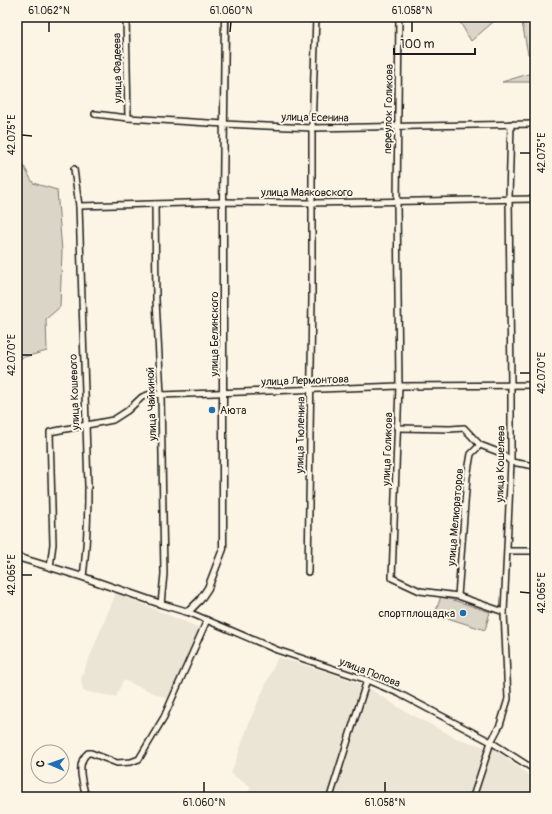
<svg xmlns="http://www.w3.org/2000/svg" width="552" height="814" font-family="Pangolin,sans-serif">
	<rect width="100%" height="100%" fill="#fcf5e5"/>
	<filter id="ink" filterUnits="userSpaceOnUse"><feTurbulence type="fractalNoise" baseFrequency=".025" numOctaves="2"/><feDisplacementMap in="SourceGraphic" scale="8" xChannelSelector="R" yChannelSelector="G"/><feConvolveMatrix kernelMatrix="1 2 1 2 8 2 1 2 1" color-interpolation-filters="sRGB"/></filter>
	<g filter="url(#ink)">
		<!-- built -->
		<g fill="#ebe5d6">
			<polygon points="116,593 200,628 168,699 123,680 116,697 83,691 81,678"/>
			<polygon points="278,657 324,671 364,685 403,710 456,738 496,750 535,780 535,797 246,797 251,787 231,774 250,720"/>
		</g>
		<!-- green -->
		<g fill="#dbd5c8" stroke="#7c7872">
			<polygon points="457,17 499,17 471,41"/>
			<polygon points="521,17 535,17 535,57 528,54"/>
			<polygon points="535,72 535,82 502,82"/>
			<polygon points="17,153 33,183 57,190 62,251 60,307 46,319 47,351 17,359"/>
			<polygon points="441,596 490,612 485,630 435,614"/>
		</g>
		<g fill="none" stroke-linecap="round" stroke-linejoin="round">
			<!-- stream -->
			<g stroke="#75726c" stroke-width="1.5">
				<polyline points="227,122 229,17"/>
				<polyline points="226,192 227,126"/>
			</g>
			<defs>
				<g id="minor">
					<polyline points="126,17 128,118"/>
					<polyline points="399,17 397,202 399,386 392,578 420,591 458,596 504,612"/>
					<polyline points="95,114 128,118 224,124 312,128 535,124"/>
					<path d="M74,169L79,206L88,486C88,517 87,546 83,577"/>
					<polyline points="155,204 156,300 161,395 164,574 161,604"/>
					<polyline points="79,206 223,202 311,203 535,199"/>
					<polyline points="397,428 450,429 464,428 480,445 501,453 511,462 535,466"/>
					<polyline points="508,551 535,551"/>
					<polyline points="50,567 53,544 50,432 113,420 127,411 142,397 153,393 161,395 399,386 535,385"/>
					<polyline points="308,572 312,297 312,128 316,17"/>
					<polyline points="458,596 467,477 471,454 480,445"/>
					<polyline points="188,612 277,650 367,680 398,693 491,742 535,770"/>
					<path d="M86,797C83,784 75,763 88,753H91L117,763L131,762L139,759L164,717L207,620"/>
					<polyline points="330,797 367,680"/>
					<polyline points="473,797 491,742 500,725 508,699 504,612 511,462 511,386 509,198 511,124"/>
				</g>
				<polyline id="tertiary" points="17,557 83,577 161,604 188,612 200,600 208,588 223,549 223,202 225,17"/>
			</defs>
			<!-- minor casing -->
			<use href="#minor" stroke="#1c1c1c" stroke-width="8"/>
			<!-- tertiary casing -->
			<use href="#tertiary" stroke="#1c1c1c" stroke-width="9"/>
			<!-- minor -->
			<use href="#minor" stroke="#fcf5e5" stroke-width="5"/>
			<!-- tertiary -->
			<use href="#tertiary" stroke="#fcf5e5" stroke-width="6"/>
		</g>
	</g>
	<!-- ticks -->
	<path fill="none" stroke="#1c1c1c" stroke-width="1.5" d="M49,32V22M230,32L231,22M412,32V22M22,135L32,136M520,153H530M22,355H32M520,373H530M22,575H32M520,592L530,593M204,792V782M385,792V782"/>
	<!-- markers -->
	<g fill="#1f6fb2" stroke="#fcf5e5" stroke-width="1.5">
		<circle cx="212" cy="410" r="4"/>
		<circle cx="463" cy="613" r="4"/>
	</g>
	<g text-anchor="middle" stroke-width="4" stroke-linejoin="round" paint-order="stroke">
		<!-- street labels -->
		<g font-size="11" fill="#1c1c1c" stroke="#fcf5e5">
			<text transform="translate(117 68) rotate(-91)" y="4">улица Фадеева</text>
			<text transform="translate(388 109) rotate(-89)" y="4">переулок Голикова</text>
			<text transform="translate(315 117) rotate(1)" y="4">улица Есенина</text>
			<text x="307" y="196">улица Маяковского</text>
			<text transform="translate(214 334) rotate(-90)" y="4">улица Белинского</text>
			<text transform="translate(305 380) rotate(-2)" y="4">улица Лермонтова</text>
			<text transform="translate(74 392) rotate(-92)" y="4">улица Кошевого</text>
			<text transform="translate(151 404) rotate(-92)" y="4">улица Чайкиной</text>
			<text transform="translate(300 435) rotate(-89)" y="4">улица Тюленина</text>
			<text transform="translate(387 449) rotate(-88)" y="4">улица Голикова</text>
			<text transform="translate(500 464) rotate(-89)" y="4">улица Кошелева</text>
			<text transform="translate(455 517) rotate(-85)" y="4">улица Мелиораторов</text>
			<text transform="translate(370 672) rotate(21)" y="4">улица Попова</text>
		</g>
		<!-- poi labels -->
		<g font-size="11" fill="#1c1c1c" stroke="#fcf5e5" text-anchor="start">
			<text x="220" y="414">Аюта</text>
			<text x="455" y="617" text-anchor="end">спортплощадка</text>
		</g>
	</g>
	<!-- margin -->
	<rect width="552" height="814" fill="none" stroke="#fcf5e5" stroke-width="44"/>
	<!-- north arrow -->
	<g transform="translate(50 764) rotate(272)"><circle r="19" fill="#fcf5e5" stroke="#a29e95"/>
	<path d="M0-3L7 15L0 10L-7 15Z" fill="#1f6fb2"/>
	<text y="-6" font-size="11" font-weight="bold" text-anchor="middle" fill="#1c1c1c">С</text>
	</g>
	<!-- scale -->
	<path d="M394 48v6h81v-6" fill="none" stroke="#1c1c1c" stroke-width="2"/>
	<text x="400" y="48" font-size="12" fill="#1c1c1c" stroke="#fcf5e5" stroke-width="3" paint-order="stroke">100 m</text>
	<rect x="22" y="22" width="508" height="770" fill="none" stroke="#1c1c1c" stroke-width="1.5"/>
	<g font-size="10" text-anchor="middle" fill="#1c1c1c">
		<text x="49" y="14">61.062°N</text>
		<text x="231" y="14">61.060°N</text>
		<text x="412" y="14">61.058°N</text>
		<text transform="translate(11 135) rotate(-90)" y="4">42.075°E</text>
		<text transform="translate(541 153) rotate(-90)" y="4">42.075°E</text>
		<text transform="translate(11 355) rotate(-90)" y="4">42.070°E</text>
		<text transform="translate(541 373) rotate(-90)" y="4">42.070°E</text>
		<text transform="translate(11 575) rotate(-90)" y="4">42.065°E</text>
		<text transform="translate(541 593) rotate(-90)" y="4">42.065°E</text>
		<text x="204" y="806">61.060°N</text>
		<text x="385" y="806">61.058°N</text>
	</g>
</svg>
